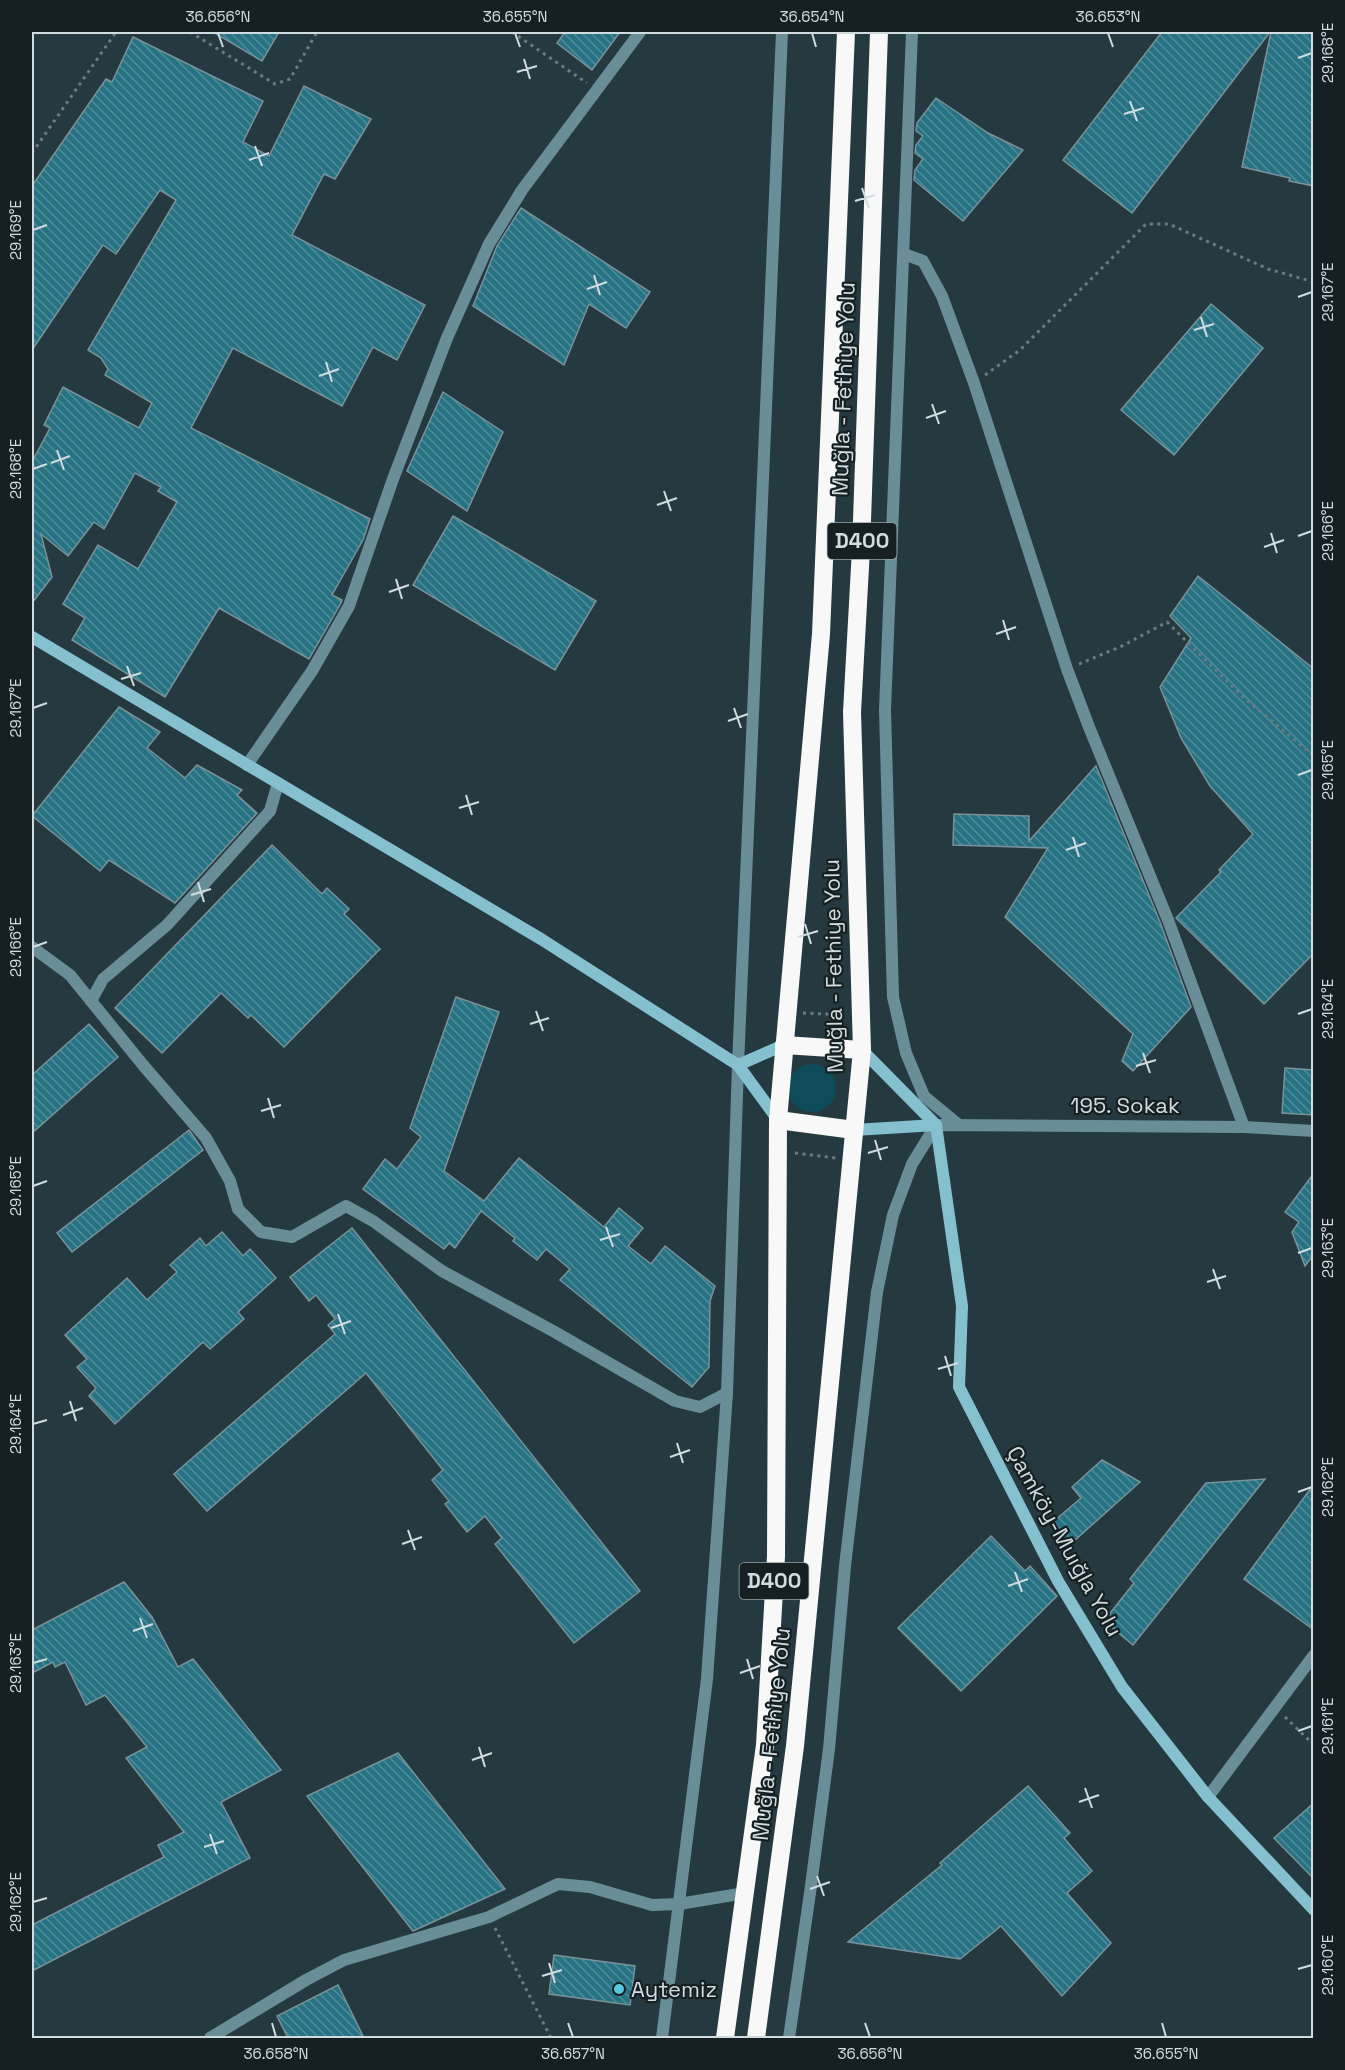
<svg xmlns="http://www.w3.org/2000/svg" width="1345" height="2070" font-family="'Space Grotesk',sans-serif">
	<defs>
		<pattern id="building-back-hatch" width="6" height="6" patternUnits="userSpaceOnUse" patternTransform="scale(1.5)"><rect width="6" height="6" fill="#267182"/><path d="M-1 5l2 2M0 0l6 6M5-1l2 2" fill="none" stroke="#4f8b99"/></pattern>
	</defs>
	<rect width="100%" height="100%" fill="#253a40"/>
	<!-- green -->
	<circle fill="#0f4c59" cx="812" cy="1088" r="24"/>
	<!-- building -->
	<g fill="url(#building-back-hatch)" stroke="#7a9299" stroke-width="1.5">
		<polygon points="213,32 279,32 262,61"/>
		<polygon points="565,32 620,32 592,70 557,43"/>
		<polygon points="1162,32 1270,32 1132,213 1063,160"/>
		<polygon points="1271,32 1314,32 1314,186 1289,181 1290,178 1242,167"/>
		<polygon points="133,37 263,101 243,142 269,156 304,86 371,119 335,179 324,174 292,235 425,305 397,360 373,347 342,406 233,348 191,428 370,519 363,540 332,595 342,600 341,603 309,659 219,608 165,697 72,640 85,618 63,604 98,545 138,569 177,502 158,491 161,487 135,473 104,529 94,522 68,556 41,534 52,577 32,603 32,462 50,428 44,425 63,387 139,428 152,403 105,375 108,369 101,358 88,350 176,200 160,190 116,254 103,245 32,350 32,186 106,79 112,82"/>
		<polygon points="936,98 988,133 1023,150 963,221 914,180 915,170 923,159 915,153 916,145 923,136 916,131 917,123"/>
		<polygon points="521,208 650,292 626,328 589,304 564,365 473,306 497,246"/>
		<polygon points="1211,304 1263,348 1174,455 1121,410"/>
		<polygon points="443,392 503,432 467,511 407,471"/>
		<polygon points="453,516 596,601 555,670 413,585"/>
		<polygon points="1198,576 1314,669 1314,953 1264,1004 1176,918 1221,872 1219,870 1253,834 1210,786 1181,738 1160,687 1191,638 1170,616"/>
		<polygon points="119,707 160,732 147,748 185,778 197,765 242,790 237,795 257,813 175,903 109,860 100,871 32,816"/>
		<polygon points="1096,766 1160,922 1191,1007 1133,1071 1122,1061 1133,1034 1005,917 1048,848 953,845 954,814 1029,816 1029,841"/>
		<polygon points="272,845 322,894 327,888 349,909 344,914 380,949 284,1047 251,1015 248,1018 221,993 162,1053 115,1008"/>
		<polygon points="456,997 499,1012 444,1171 484,1201 519,1158 604,1227 619,1208 643,1228 628,1246 651,1264 665,1246 715,1286 710,1301 709,1367 692,1387 560,1280 570,1269 546,1249 537,1260 513,1241 515,1238 481,1211 455,1248 449,1243 444,1249 363,1189 385,1159 397,1169 421,1137 410,1128"/>
		<polygon points="89,1024 118,1057 32,1133 32,1075"/>
		<polygon points="1285,1068 1314,1070 1314,1115 1282,1113"/>
		<polygon points="189,1130 203,1150 72,1252 57,1233"/>
		<polygon points="1314,1173 1314,1254 1305,1266 1292,1232 1299,1222 1285,1212"/>
		<polygon points="352,1228 640,1591 574,1643 495,1544 502,1538 485,1516 467,1532 445,1504 449,1501 432,1480 443,1470 366,1373 207,1511 174,1474 335,1334 328,1325 335,1319 316,1295 309,1301 290,1277"/>
		<polygon points="222,1232 243,1256 250,1249 276,1278 238,1312 244,1319 210,1349 203,1342 115,1424 89,1396 96,1388 77,1367 87,1359 65,1335 127,1278 147,1300 177,1272 170,1265 200,1238 206,1246"/>
		<polygon points="1102,1460 1140,1482 1065,1549 1053,1522 1081,1498 1072,1487"/>
		<polygon points="1265,1479 1133,1645 1104,1621 1134,1583 1130,1579 1206,1483"/>
		<polygon points="1314,1484 1314,1630 1244,1579"/>
		<polygon points="991,1536 1025,1571 1030,1566 1057,1596 961,1691 898,1628"/>
		<polygon points="124,1582 152,1617 178,1667 193,1659 281,1770 221,1802 250,1858 32,1971 32,1925 164,1857 158,1845 184,1832 126,1758 147,1747 105,1695 86,1705 65,1662 55,1667 53,1662 32,1673 32,1630"/>
		<polygon points="398,1753 505,1889 413,1931 307,1796"/>
		<polygon points="1028,1786 1070,1833 1064,1838 1092,1871 1067,1893 1111,1943 1062,1996 1001,1926 960,1959 848,1942 942,1865 940,1863"/>
		<polygon points="1314,1803 1314,1879 1274,1838"/>
		<polygon points="554,1955 635,1966 630,2005 549,1994"/>
		<polygon points="338,1985 364,2038 288,2038 277,2016"/>
	</g>
	<g fill="none" stroke-linecap="round" stroke-linejoin="round">
		<!-- path -->
		<g stroke="#6a7b81" stroke-width="3" stroke-dasharray="3 4.5" stroke-linecap="butt">
			<polyline points="190,32 275,84 290,79 317,32"/>
			<polyline points="512,32 587,83"/>
			<polyline points="32,153 116,32"/>
			<polyline points="985,375 1020,350 1146,224 1169,224 1268,269 1314,282"/>
			<polyline points="1079,664 1122,646 1167,622 1244,698 1314,756"/>
			<polyline points="803,1013 845,1015"/>
			<polyline points="795,1153 836,1158"/>
			<polyline points="1285,1717 1314,1745"/>
			<polyline points="495,1928 551,2038"/>
		</g>
		<!-- street -->
		<g stroke="#6a8e98" stroke-width="12">
			<polyline points="912,32 885,710 893,997 906,1053 924,1096 959,1125"/>
			<polyline points="904,254 923,261 942,296 974,383 1067,669 1089,727 1168,920 1244,1127"/>
			<polyline points="247,765 312,671 349,606 393,479 447,338 489,244 522,190 640,32"/>
			<polyline points="32,947 70,975 143,1065 206,1138 230,1181 238,1209 261,1232 292,1237 346,1206 373,1221 442,1271 553,1331 675,1401 700,1407 727,1393"/>
			<polyline points="91,1001 103,979 167,925 270,811 278,783"/>
			<polyline points="1208,1797 1314,1655"/>
			<polyline points="210,2038 306,1980 344,1960 489,1917 558,1884 590,1887 652,1905 679,1904 745,1893"/>
			<polyline points="662,2038 707,1679 727,1393 738,1065 782,32"/>
			<polyline points="789,2038 810,1893 829,1749 845,1566 877,1292 893,1215 912,1164 936,1125 1244,1127 1314,1131"/>
		</g>
		<!-- secondary -->
		<g stroke="#85c0cf" stroke-width="12">
			<polyline points="32,637 541,939 738,1065 778,1120"/>
			<polyline points="862,1050 936,1125"/>
			<polyline points="738,1065 784,1045"/>
			<polyline points="936,1125 962,1306 959,1387 1058,1581 1122,1687 1208,1797 1314,1910"/>
			<polyline points="854,1130 936,1125"/>
		</g>
		<!-- highway -->
		<g stroke="#f8f8f8" stroke-width="18">
			<polyline points="784,1045 862,1050"/>
			<polyline points="778,1120 854,1130"/>
			<polyline points="725,2038 765,1745 776,1556 778,1120 821,634 846,32"/>
			<polyline points="756,2038 795,1746 862,1050 852,712 861,549 879,32"/>
		</g>
	</g>
	<!-- ticks -->
	<path fill="none" stroke="#d0dce0" stroke-width="2" d="M218,33L223,47M515,33L520,47M812,33L816,47M1108,33L1113,47M1298,58L1312,53M524,59L530,79M517,72L537,66M1130,101L1137,121M1124,114L1144,108M255,146L262,166M249,160L269,153M862,188L869,208M855,201L875,195M33,230L47,225M594,275L600,295M587,289L607,282M1298,297L1312,292M1201,317L1207,337M1194,330L1214,324M326,362L332,382M319,376L339,369M932,404L939,424M926,418L946,411M57,450L64,470M51,463L70,456M33,469L47,464M664,491L671,511M657,505L677,498M1271,533L1277,553M1298,536L1312,531M1264,547L1284,540M396,579L402,599M389,592L409,585M1003,620L1009,640M996,634L1016,627M127,666L134,686M121,679L141,673M33,708L47,703M734,708L741,728M728,721L748,714M1298,775L1312,770M466,795L472,815M459,808L479,802M1073,837L1079,857M1066,850L1086,843M198,882L204,902M191,895L211,889M805,924L811,944M798,937L818,931M33,947L47,942M536,1011L543,1031M1298,1014L1312,1009M530,1024L549,1018M1143,1053L1150,1073M1136,1066L1156,1060M268,1098L274,1118M261,1111L281,1105M875,1140L881,1160M868,1153L888,1147M33,1186L47,1181M606,1227L613,1247M600,1240L620,1234M1298,1253L1312,1248M1213,1269L1220,1289M1207,1282L1226,1276M338,1314L345,1334M331,1328L351,1321M945,1356L951,1376M938,1369L958,1363M70,1401L76,1421M63,1415L83,1408M33,1424L47,1420M677,1443L683,1463M670,1457L690,1450M1298,1492L1312,1487M408,1530L415,1550M402,1544L422,1537M1015,1572L1022,1592M1008,1586L1028,1579M140,1618L147,1638M133,1631L153,1624M747,1659L753,1679M33,1663L47,1659M740,1673L760,1666M1298,1731L1312,1726M479,1747L485,1767M472,1760L492,1753M1085,1788L1092,1808M1079,1802L1099,1795M210,1834L217,1854M204,1847L224,1841M817,1876L824,1896M810,1889L830,1882M33,1902L47,1898M549,1963L555,1983M1298,1969L1312,1965M542,1976L562,1970M272,2023L276,2037M568,2023L573,2037M865,2023L870,2037M1162,2023L1166,2037"/>
	<!-- markers -->
	<circle fill="#58c9e3" stroke="#162022" stroke-width="2" cx="619" cy="1989" r="6"/>
	<g text-anchor="middle" stroke-width="4.5" stroke-linejoin="round" paint-order="stroke">
		<!-- shield labels -->
		<g fill="#162022" stroke="#98a4a7" stroke-width="1.5">
			<rect x="827.5" y="523" width="69" height="36" rx="4.5"/>
			<rect x="739.5" y="1563" width="69" height="36" rx="4.5"/>
		</g>
		<g font-size="21" font-weight="bold" fill="#d0dce0">
			<text x="862" y="548">D400</text>
			<text x="774" y="1588">D400</text>
		</g>
		<!-- street labels -->
		<g font-size="22" fill="#d0dce0" stroke="#162022">
			<text transform="translate(843 389) rotate(-88)" y="8">Muğla - Fethiye Yolu</text>
			<text transform="translate(833 966) rotate(-91)" y="8">Muğla - Fethiye Yolu</text>
			<text x="1125" y="1113">195. Sokak</text>
			<text transform="translate(1065 1541) rotate(61)" y="8">Çamköy-Muığla Yolu</text>
			<text transform="translate(771 1734) rotate(-84)" y="8">Muğla - Fethiye Yolu</text>
		</g>
		<!-- poi labels -->
		<g font-size="22" fill="#d0dce0" stroke="#162022" text-anchor="start">
			<text x="631" y="1997">Aytemiz</text>
		</g>
	</g>
	<!-- border -->
	<rect width="1345" height="2070" fill="none" stroke="#162022" stroke-width="66"/>
	<rect x="33" y="33" width="1279" height="2004" fill="none" stroke="#d0dce0" stroke-width="2"/>
	<g font-size="15" text-anchor="middle" fill="#d0dce0">
		<text x="218" y="22">36.656°N</text>
		<text x="515" y="22">36.655°N</text>
		<text x="812" y="22">36.654°N</text>
		<text x="1108" y="22">36.653°N</text>
		<text transform="translate(1328 53) rotate(-90)" y="5">29.168°E</text>
		<text transform="translate(16 230) rotate(-90)" y="5">29.169°E</text>
		<text transform="translate(1328 292) rotate(-90)" y="5">29.167°E</text>
		<text transform="translate(16 469) rotate(-90)" y="5">29.168°E</text>
		<text transform="translate(1328 531) rotate(-90)" y="5">29.166°E</text>
		<text transform="translate(16 708) rotate(-90)" y="5">29.167°E</text>
		<text transform="translate(1328 770) rotate(-90)" y="5">29.165°E</text>
		<text transform="translate(16 947) rotate(-90)" y="5">29.166°E</text>
		<text transform="translate(1328 1009) rotate(-90)" y="5">29.164°E</text>
		<text transform="translate(16 1186) rotate(-90)" y="5">29.165°E</text>
		<text transform="translate(1328 1248) rotate(-90)" y="5">29.163°E</text>
		<text transform="translate(16 1424) rotate(-90)" y="5">29.164°E</text>
		<text transform="translate(1328 1487) rotate(-90)" y="5">29.162°E</text>
		<text transform="translate(16 1663) rotate(-90)" y="5">29.163°E</text>
		<text transform="translate(1328 1726) rotate(-90)" y="5">29.161°E</text>
		<text transform="translate(16 1902) rotate(-90)" y="5">29.162°E</text>
		<text transform="translate(1328 1965) rotate(-90)" y="5">29.160°E</text>
		<text x="276" y="2059">36.658°N</text>
		<text x="573" y="2059">36.657°N</text>
		<text x="870" y="2059">36.656°N</text>
		<text x="1166" y="2059">36.655°N</text>
	</g>
</svg>
